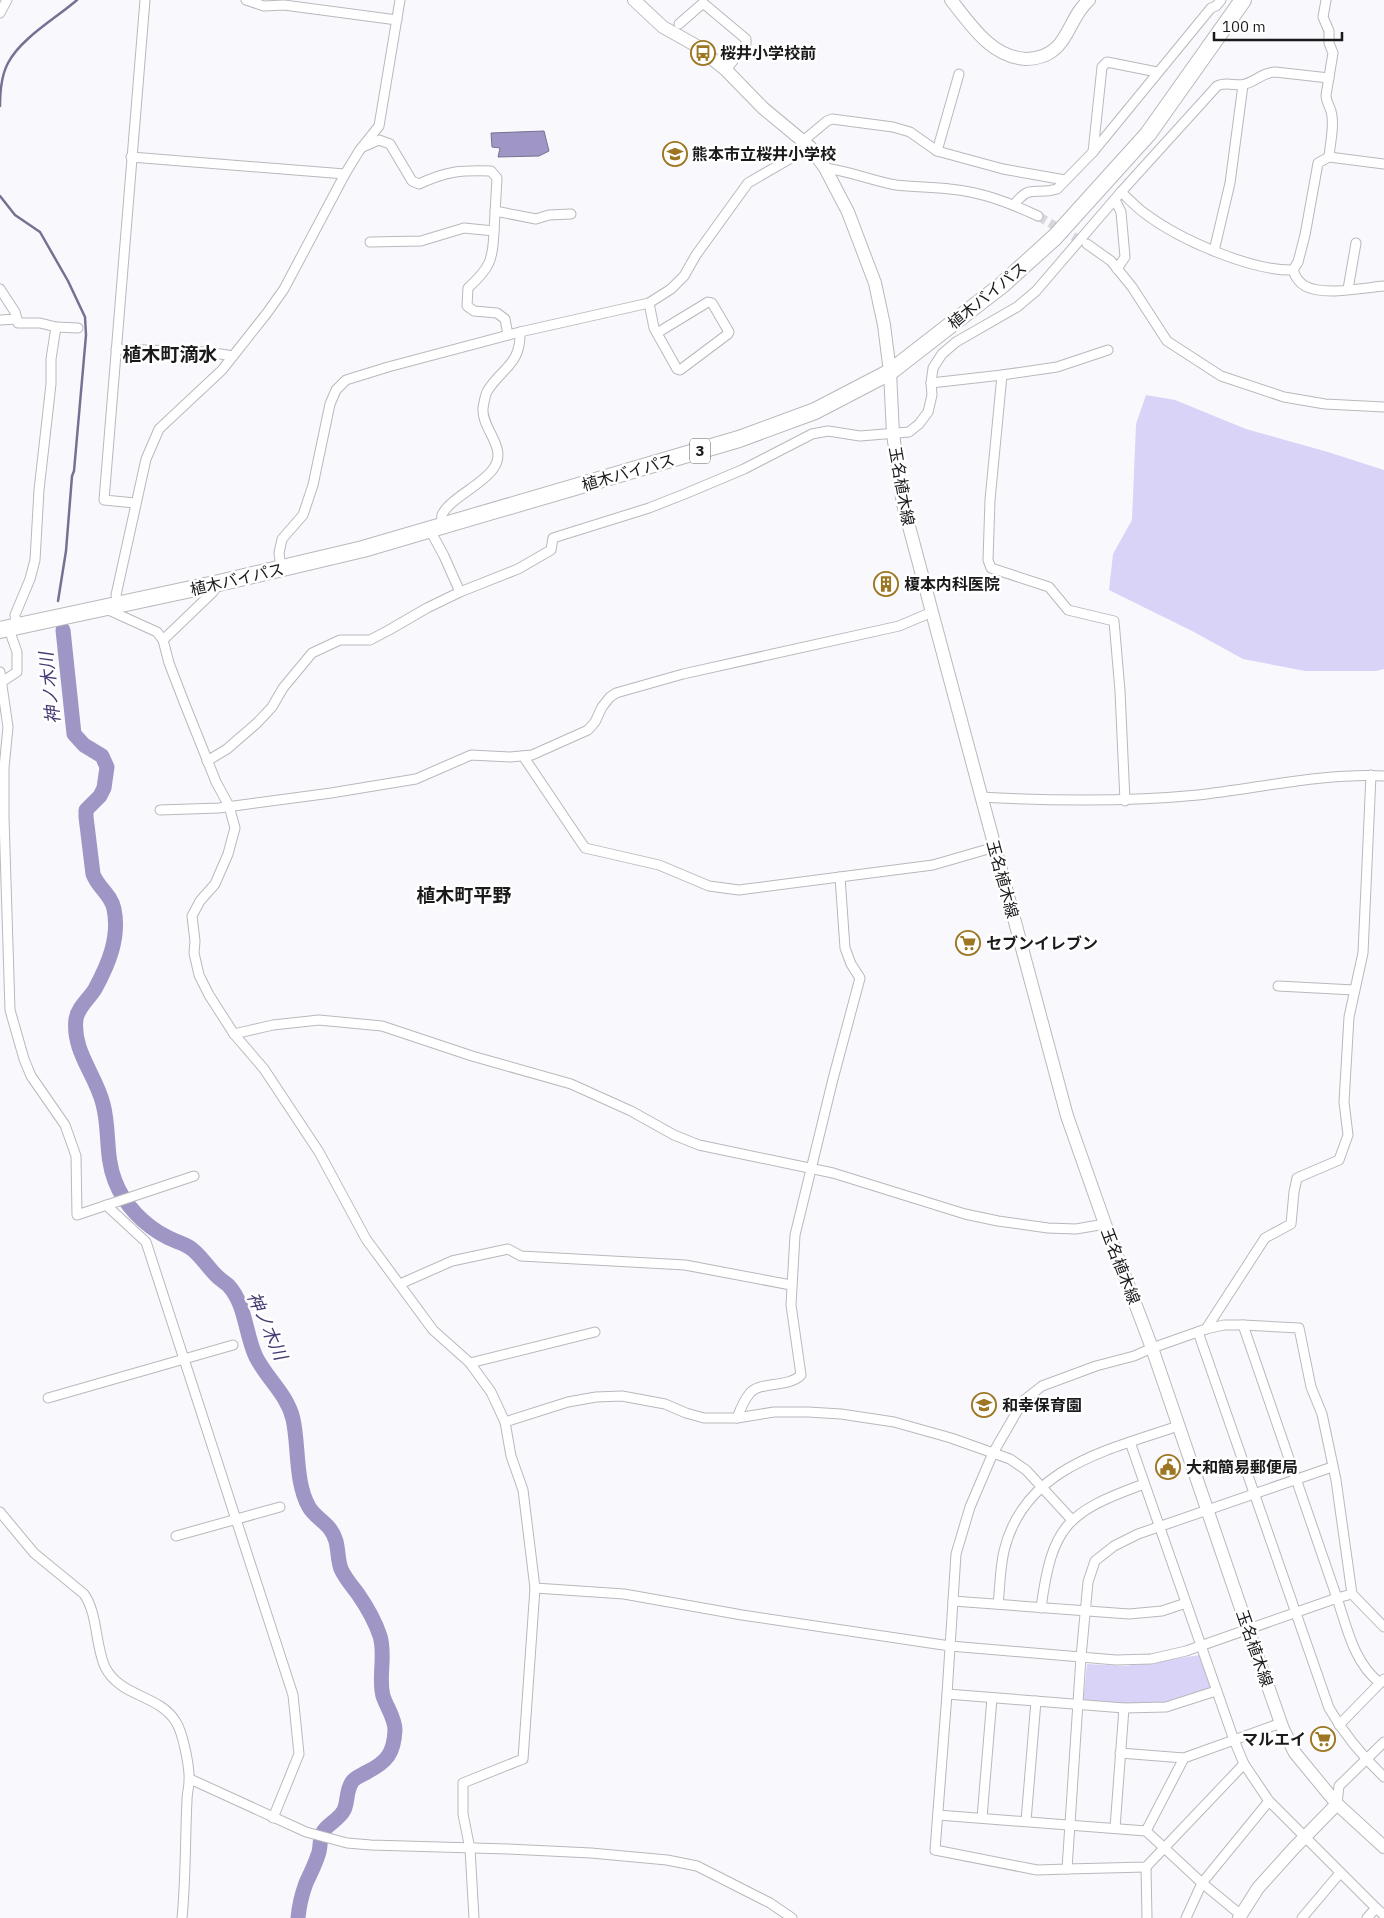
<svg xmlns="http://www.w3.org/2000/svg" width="1384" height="1918" font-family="'IBM Plex Sans','Noto Sans JP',sans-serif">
	<rect width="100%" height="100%" fill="#f9f9fd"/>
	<!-- green -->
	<g fill="#d9d3f8">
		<polygon points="1146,395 1175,400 1246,429 1328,452 1384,470 1384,669 1376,671 1305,671 1243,659 1194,632 1109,590 1113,554 1132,520 1136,424"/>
		<polygon points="1200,1655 1212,1688 1163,1705 1131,1707 1083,1702 1087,1664 1126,1666"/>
	</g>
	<!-- water -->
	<polygon fill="#9f96c5" stroke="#777092" points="544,131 549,151 539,156 498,157 500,148 492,147 491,133"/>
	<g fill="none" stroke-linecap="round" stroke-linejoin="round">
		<!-- stream -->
		<g stroke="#777092" stroke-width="2.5">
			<path d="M0,106C0,92 1,76 8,63C21,38 55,19 77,0"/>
			<polyline points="0,196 15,215 40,232 68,281 85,317 86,335 74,471 72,476 66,551 58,601"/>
		</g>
		<!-- river -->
		<path stroke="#9f96c5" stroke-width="15" d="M63,630L74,734L84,745L102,756L107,767L104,788L100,796L86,810V817L93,874C98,888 111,894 114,909C120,938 108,965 95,989C89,999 78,1007 76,1019C72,1051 96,1075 103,1104C110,1130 105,1156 115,1181C124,1205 145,1226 167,1237C174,1241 183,1243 189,1247C199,1253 206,1265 214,1273C218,1278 223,1281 228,1285C246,1304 245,1334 256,1357C267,1379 287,1394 293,1419C299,1446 295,1483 309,1507C314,1516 324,1521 330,1529C340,1542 336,1555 341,1569C345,1578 352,1586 358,1594C367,1607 375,1621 380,1636C386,1655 378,1677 383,1696C387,1708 395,1718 395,1730C394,1753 387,1762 367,1772C362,1775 355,1777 352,1782C346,1790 348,1802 344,1810C339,1820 327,1824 323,1832C319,1838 321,1849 318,1855C315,1865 310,1874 306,1883C302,1894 299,1906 298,1918"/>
		<!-- street-tunnel -->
		<polyline stroke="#d8d7db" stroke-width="9" stroke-dasharray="9 4.5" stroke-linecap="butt" points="1038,216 1086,244"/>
		<defs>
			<g id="street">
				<polyline points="246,0 264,6 284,5 397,20"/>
				<path d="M1326,0L1323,17L1329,31V43L1333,53L1326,95C1326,101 1329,105 1331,111C1335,125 1330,143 1329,157"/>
				<polyline points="0,13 7,0"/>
				<polyline points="679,24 703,3 746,39 746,44 726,70"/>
				<polyline points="959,74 937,151 1003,169 1065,180"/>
				<polyline points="803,141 827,121 832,119 893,127 910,132 937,151"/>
				<path d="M363,147L379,140L390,144L412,181L419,184C447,171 461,170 491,171L497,178L494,231"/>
				<polyline points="1093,152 1102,67 1107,62 1157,72"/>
				<polyline points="131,157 345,174"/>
				<path d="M825,168C850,171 872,181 896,185C914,187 933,187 950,189C982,192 1010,203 1038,216"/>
				<path d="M1121,192L1217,86C1227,81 1236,87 1245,84C1257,81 1261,73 1275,72L1329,78"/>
				<polyline points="1115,200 1121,212 1125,257 1117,269"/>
				<path d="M1014,205C1030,183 1035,196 1057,189L1093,152L1211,8L1216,6L1221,0"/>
				<polyline points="495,211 536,219 549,215 571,214"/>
				<path d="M370,242L421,241L464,228L494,231C493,260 490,268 468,288L467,306L474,311L497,313L505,319L508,335"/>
				<polyline points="1087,244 1111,261 1132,287 1167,341 1221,376 1284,397 1325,404 1384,407"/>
				<polyline points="1214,251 1230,183 1243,85"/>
				<path d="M1293,270C1295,276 1298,282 1305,286C1323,296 1363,288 1384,286"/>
				<polyline points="0,289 15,312 18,323 40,323 56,327 51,359 51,384 39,490 35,560 30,579 15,615 16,625 11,635 17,652 17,672 0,683"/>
				<polyline points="1348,289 1356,243"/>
				<polyline points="649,303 654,328 677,369 680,370 728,334 729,332 712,303 708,302 657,333"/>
				<polyline points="0,320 17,319"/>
				<polyline points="56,327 78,328"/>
				<polyline points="116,349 208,352 233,356"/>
				<polyline points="1002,375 990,500 988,560 991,568 1049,587 1068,610 1114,621 1120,691 1125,801"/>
				<polyline points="931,383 1002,375 1057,367 1108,350"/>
				<polyline points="135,503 104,500 145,0"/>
				<path d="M443,526C442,522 441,518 442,515C449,499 482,485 493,469C509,448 481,429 483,408C484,403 485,394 488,390C503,367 521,364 520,332"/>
				<polyline points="430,530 444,556 460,592"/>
				<polyline points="281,569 279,553 282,539 303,515 313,485 330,404 336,390 346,380 388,367 520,332 649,303 671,289 684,276 696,255 748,183 810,147"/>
				<polyline points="118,604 116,595 146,459 159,429 222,370 267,313 284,289 345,174 359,151 379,126 400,0"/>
				<polyline points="104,608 157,632 163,640 169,663 184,702 216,782 229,806 235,828 228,854 215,884 200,901 192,916 195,941 194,953 199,975 209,995 234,1034 264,1069 319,1152 366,1239 433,1330 470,1363 491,1392 505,1422 511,1456 523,1490 535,1588 523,1759 463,1783 463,1814 470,1849 474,1918"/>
				<polyline points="163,640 213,592 219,584"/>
				<polyline points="0,672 8,727 4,768 4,818 10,1010 24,1059 31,1076 65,1125 76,1156 77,1215 194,1176"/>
				<polyline points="523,756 585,848 659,865 709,886 739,890 933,865 995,847"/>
				<path d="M207,761L227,749L257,723L272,707L283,688L312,653L340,640H370L389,630L427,608L460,592L518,569L551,550L553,538L649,508L687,493L744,469L812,434L828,431L860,436L909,432L919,424L928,412L932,395L931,383L933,368L942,354L956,342L1017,307L1036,291L1121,192C1130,200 1138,209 1147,215C1181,240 1251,271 1293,270L1298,262L1305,235L1318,163L1329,157L1384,164"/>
				<path d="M981,797C1054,801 1126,802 1198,795C1260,788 1322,773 1384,776"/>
				<polyline points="160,810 219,808 331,793 416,779 471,755 510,757 532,755 588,730 595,722 602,707 610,697 616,693 683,674 899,626 932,612"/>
				<polyline points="1278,986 1354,990"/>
				<polyline points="234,1034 273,1025 319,1020 382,1026 472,1056 571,1084 631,1111 674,1135 699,1145 833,1173 965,1214 998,1221 1048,1228 1076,1229 1105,1224"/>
				<polyline points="106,1205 146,1242 293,1695 299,1754 273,1818"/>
				<polyline points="400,1284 452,1261 508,1249 521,1256 685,1265 791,1285"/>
				<polyline points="1243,1325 1299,1328 1311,1387 1322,1414 1336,1480 1352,1594"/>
				<polyline points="1206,1329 1265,1238 1291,1224 1294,1192 1297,1178 1339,1160 1348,1135 1344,1102 1349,1017 1363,953 1371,775"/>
				<path d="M1198,1332L1329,1708C1344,1734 1362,1756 1384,1777"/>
				<polyline points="470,1363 595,1332"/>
				<polyline points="48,1398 233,1345"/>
				<path d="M737,1418C740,1410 744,1400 750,1393C760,1381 788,1388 801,1375L791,1305L795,1235L833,1079L860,978L851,964L845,948L840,877"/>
				<polyline points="505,1422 568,1402 596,1397 622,1396 665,1404 686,1413 704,1418 737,1418 774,1412 808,1412 841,1414 894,1422 951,1438 1010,1459 1026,1470 1072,1520"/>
				<polyline points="1130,1442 1234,1740 1244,1764 1269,1801 1376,1908 1367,1918"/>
				<path d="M0,1512L34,1553L84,1594C98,1614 95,1645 105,1667C121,1698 159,1694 176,1722C183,1733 190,1768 189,1781C189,1787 187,1794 187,1800C185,1840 186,1878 182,1918"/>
				<polyline points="176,1536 280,1507"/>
				<polyline points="535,1588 624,1594 742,1615 950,1646 1116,1660 1151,1659 1186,1651 1337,1598 1243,1325 1224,1325 1206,1329 1152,1348 1134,1356 1096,1366 1042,1386 1023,1401 993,1453 970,1507 956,1554 947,1694 935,1850 1037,1870 1067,1869 1081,1657 1088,1582 1095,1561 1114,1546 1138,1534 1332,1467"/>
				<polyline points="953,1601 1129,1614 1162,1611 1186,1603"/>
				<path d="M998,1604C1000,1587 1000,1568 1004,1551C1024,1467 1108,1450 1178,1426"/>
				<path d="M1041,1608C1052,1525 1067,1512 1144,1484"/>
				<path d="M1380,1683C1354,1663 1347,1628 1337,1598L1352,1594L1384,1627"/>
				<polyline points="947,1694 1124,1708 1166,1707 1216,1691"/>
				<polyline points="1339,1725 1384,1679"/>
				<polyline points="1120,1753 1184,1758"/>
				<polyline points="190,1779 306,1832 347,1843 371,1845 508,1849 591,1853 667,1860 697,1866 770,1903 792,1918"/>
				<polyline points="1337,1804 1339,1786 1384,1742"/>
				<polyline points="938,1815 1146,1831 1202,1883 1241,1915"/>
				<polyline points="982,1818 992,1698"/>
				<polyline points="1026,1821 1036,1701"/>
				<polyline points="1115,1828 1124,1708"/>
				<polyline points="1146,1831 1184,1758 1281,1723"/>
				<polyline points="1146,1867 1147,1918"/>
				<polyline points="1067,1869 1146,1867 1244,1764"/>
				<polyline points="1376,1908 1384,1915"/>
				<polyline points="1186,1918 1202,1883 1269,1801"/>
				<polyline points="1302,1918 1340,1873"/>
			</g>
			<g id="secondary">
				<polyline points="634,0 663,27 695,45 726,70 763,108 810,147 825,168 848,212 875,283 884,325 890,372 893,434 903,504 1067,1116 1105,1224 1152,1348 1248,1629 1283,1729 1295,1753 1337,1804 1384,1847"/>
				<path d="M951,0C971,25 991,57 1026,59C1037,59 1049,55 1057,47C1070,34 1073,14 1089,0"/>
				<polyline points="1239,1918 1258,1888 1294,1848 1337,1804"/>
			</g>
			<polyline id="highway" points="0,630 219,583 363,549 739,439 815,411 890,372 1002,285 1055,237 1148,134 1243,0"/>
		</defs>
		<!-- street casing -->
		<use href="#street" stroke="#b9b8bc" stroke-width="11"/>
		<!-- secondary casing -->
		<use href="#secondary" stroke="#b9b8bc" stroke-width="14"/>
		<!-- highway casing -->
		<use href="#highway" stroke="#b9b8bc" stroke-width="18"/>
		<!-- street -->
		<use href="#street" stroke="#fff" stroke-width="9"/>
		<!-- secondary -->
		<use href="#secondary" stroke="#fff" stroke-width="12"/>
		<!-- highway -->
		<use href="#highway" stroke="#fff" stroke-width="16"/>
	</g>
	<!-- icons -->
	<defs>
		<symbol id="bus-ring" viewBox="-11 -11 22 22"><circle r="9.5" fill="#fff" stroke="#9c7622" stroke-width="1.5"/><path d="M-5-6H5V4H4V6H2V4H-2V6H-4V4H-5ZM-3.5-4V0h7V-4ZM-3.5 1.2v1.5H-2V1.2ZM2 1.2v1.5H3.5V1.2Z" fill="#9c7622"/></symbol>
		<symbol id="school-ring" viewBox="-11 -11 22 22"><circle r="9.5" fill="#fff" stroke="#9c7622" stroke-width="1.5"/><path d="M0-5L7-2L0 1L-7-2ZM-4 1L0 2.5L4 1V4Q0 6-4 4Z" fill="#9c7622"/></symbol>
		<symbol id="building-ring" viewBox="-11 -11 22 22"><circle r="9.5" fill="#fff" stroke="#9c7622" stroke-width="1.5"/><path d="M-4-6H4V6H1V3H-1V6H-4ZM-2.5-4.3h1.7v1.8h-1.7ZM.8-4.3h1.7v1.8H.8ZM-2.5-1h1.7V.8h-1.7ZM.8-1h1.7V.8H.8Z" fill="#9c7622"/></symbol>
		<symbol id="supermarket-ring" viewBox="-11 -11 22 22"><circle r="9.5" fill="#fff" stroke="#9c7622" stroke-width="1.5"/><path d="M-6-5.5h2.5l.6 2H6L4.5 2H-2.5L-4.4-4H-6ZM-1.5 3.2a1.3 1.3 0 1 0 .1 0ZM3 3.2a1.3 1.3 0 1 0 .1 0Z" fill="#9c7622"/></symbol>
		<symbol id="civic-ring" viewBox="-11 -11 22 22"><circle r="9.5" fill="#fff" stroke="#9c7622" stroke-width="1.5"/><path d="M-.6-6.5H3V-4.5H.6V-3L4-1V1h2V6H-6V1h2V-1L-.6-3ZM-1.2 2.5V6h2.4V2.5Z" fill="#9c7622"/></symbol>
	</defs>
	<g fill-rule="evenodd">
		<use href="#bus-ring" x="689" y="39" width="28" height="28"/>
		<use href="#school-ring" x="661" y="140" width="28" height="28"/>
		<use href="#building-ring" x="872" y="570" width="28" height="28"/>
		<use href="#supermarket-ring" x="954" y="929" width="28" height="28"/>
		<use href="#school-ring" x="970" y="1391" width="28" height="28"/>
		<use href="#civic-ring" x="1154" y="1453" width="28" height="28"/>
		<use href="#supermarket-ring" x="1309" y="1725" width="28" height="28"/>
	</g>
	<g text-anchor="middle" stroke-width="5" stroke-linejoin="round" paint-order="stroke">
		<!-- shield labels -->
		<rect fill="#fff" stroke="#5f5e5f" stroke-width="1" x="690" y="438.5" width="20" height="25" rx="4"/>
		<g font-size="15" font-weight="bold" fill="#1a191b">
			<text x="700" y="456">3</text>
		</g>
		<!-- poi labels -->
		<g font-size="16" font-weight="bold" fill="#1a191b" stroke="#fff" text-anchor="start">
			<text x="720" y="59">桜井小学校前</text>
			<text x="692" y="160">熊本市立桜井小学校</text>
			<text x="904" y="590">榎本内科医院</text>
			<text x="986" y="949">セブンイレブン</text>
			<text x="1002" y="1411">和幸保育園</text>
			<text x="1186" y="1473">大和簡易郵便局</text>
			<text x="1306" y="1745" text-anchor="end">マルエイ</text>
		</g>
		<!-- street labels -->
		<g font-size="16" fill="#1a191b" stroke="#fff">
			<text transform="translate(987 295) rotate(-39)" y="6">植木バイパス</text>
			<text transform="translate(628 472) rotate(-16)" y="6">植木バイパス</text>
			<text transform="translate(902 486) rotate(80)" y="6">玉名植木線</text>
			<text transform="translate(237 579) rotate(-13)" y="6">植木バイパス</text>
			<text transform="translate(1003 879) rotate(75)" y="6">玉名植木線</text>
			<text transform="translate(1121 1266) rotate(69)" y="6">玉名植木線</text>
			<text transform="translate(1255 1648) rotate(71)" y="6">玉名植木線</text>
		</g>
		<!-- water labels -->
		<g font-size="18" font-style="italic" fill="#483a75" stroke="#fff">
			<text transform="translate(50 688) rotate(-96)" y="6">神ノ木川</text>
			<text transform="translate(267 1326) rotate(66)" y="6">神ノ木川</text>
		</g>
		<!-- quarter labels -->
		<g font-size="19" font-weight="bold" fill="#1a191b" stroke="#fff">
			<text x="170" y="361">植木町滴水</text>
			<text x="464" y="902">植木町平野</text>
		</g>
	</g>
	<!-- scale -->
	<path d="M1214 32v8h128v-8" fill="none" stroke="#1a191b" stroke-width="2.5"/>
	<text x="1222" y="32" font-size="15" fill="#1a191b" stroke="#ffffff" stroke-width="4" paint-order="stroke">100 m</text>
</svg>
